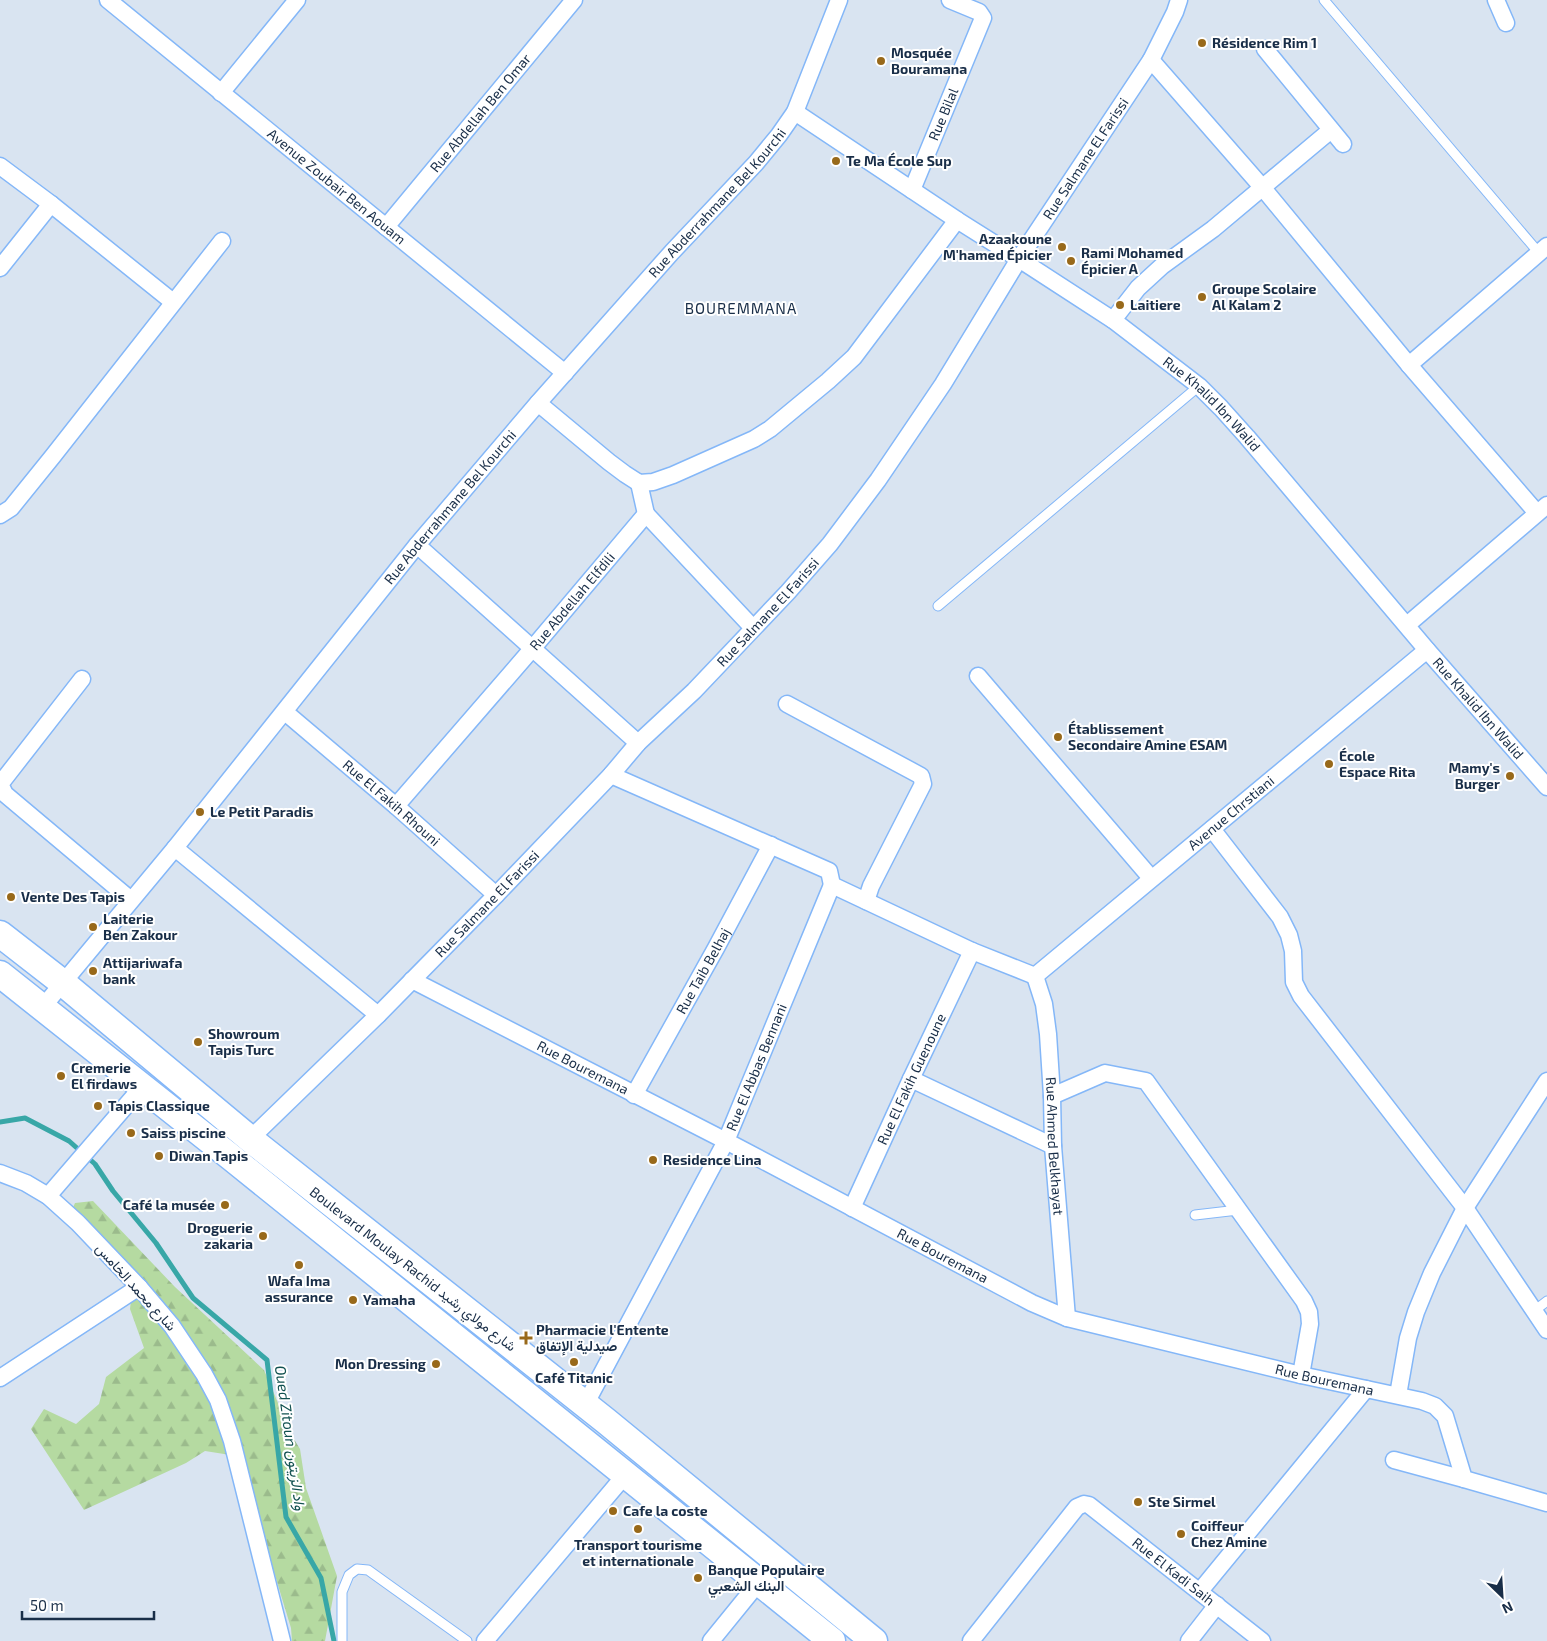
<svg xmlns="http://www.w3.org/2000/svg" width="1547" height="1641" font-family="'Exo 2',Vazirmatn,sans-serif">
	<defs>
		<pattern id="forest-firs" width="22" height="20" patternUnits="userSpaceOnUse" patternTransform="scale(1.25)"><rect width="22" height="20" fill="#b5daa1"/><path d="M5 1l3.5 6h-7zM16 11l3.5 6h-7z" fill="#9bbb8c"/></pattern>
	</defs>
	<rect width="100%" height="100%" fill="#d9e4f1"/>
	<!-- forest -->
	<polygon fill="url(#forest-firs)" points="93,1201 175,1287 264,1370 292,1436 300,1449 306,1488 337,1576 325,1641 292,1641 291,1628 264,1539 243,1457 205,1451 186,1463 84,1510 31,1429 44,1409 76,1424 99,1404 106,1377 144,1348 130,1309 134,1275 71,1212 75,1203"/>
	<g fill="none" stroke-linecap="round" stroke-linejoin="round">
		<!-- stream -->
		<polyline stroke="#38a7a7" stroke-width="5" points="0,1122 25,1118 69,1141 95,1164 113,1191 156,1243 193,1298 267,1360 286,1517 321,1578 334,1641"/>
		<defs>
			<g id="lane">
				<polyline points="1324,0 1539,253"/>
				<polyline points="938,606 1199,386"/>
				<polyline points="1195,1215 1238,1210"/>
				<polyline points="1534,1311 1547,1301"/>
				<polyline points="342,1641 342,1592 349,1575 357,1569 368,1570 467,1641"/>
			</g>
			<g id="street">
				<path id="s1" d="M108,0L565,373"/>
				<polyline points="1496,0 1506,23"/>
				<polyline points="1265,49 1343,144"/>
				<polyline points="1151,60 1262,187 1409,365 1537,513"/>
				<polyline points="221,93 297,0"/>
				<path id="s2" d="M795,112L957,220L1019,259L1113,320L1199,386L1221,408L1247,437L1427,650L1547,787"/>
				<polyline points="0,166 51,204 173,302"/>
				<path id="s3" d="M912,190L983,18L979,12L950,0"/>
				<path id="s4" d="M386,227L574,0"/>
				<polyline points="0,268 51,204"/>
				<polyline points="1113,320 1138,288 1162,266 1213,229 1331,130"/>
				<polyline points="1409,365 1547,246"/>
				<polyline points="538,403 609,462 625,474 639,483 653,482 673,475 754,439 770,429 828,381 854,357 957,220"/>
				<polyline points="639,483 646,514"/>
				<polyline points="646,514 753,628"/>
				<polyline points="0,515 11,508 53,456 222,241"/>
				<polyline points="417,545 638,743"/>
				<polyline points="1407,625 1547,505"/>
				<polyline points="978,676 1151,878"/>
				<polyline points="82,679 1,783 2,788 5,794 131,900"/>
				<polyline points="787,704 921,776 923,784 871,886 866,901"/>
				<path id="s5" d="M285,712L396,806L496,895"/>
				<polyline points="611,775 829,871 832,885 972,951 1035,976"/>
				<path id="s6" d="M396,806L532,649L646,514"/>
				<polyline points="1212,829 1280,917 1289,935 1293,951 1294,982 1301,996 1465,1208 1547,1330"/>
				<polyline points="175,848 378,1015"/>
				<path id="s7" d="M1035,976L1427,650"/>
				<path id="s8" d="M1035,976L1044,1004L1048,1034L1052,1096L1053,1146L1067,1318"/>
				<path id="s9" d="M412,980L726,1141L1032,1303L1067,1318L1301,1375L1422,1401L1435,1406L1445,1416L1464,1479L1547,1503"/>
				<path id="s10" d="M42,1008L175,848L417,545L538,403L672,252L756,163L779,135L795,112L839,0"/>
				<polyline points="911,1079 1053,1146"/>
				<path id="s11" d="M634,1095L716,948L771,845"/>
				<polyline points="1052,1096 1105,1073 1146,1081 1304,1301 1309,1312 1310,1324 1301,1375"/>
				<path id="s12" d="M250,1139L378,1015L496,895L611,775L638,743L694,691L788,592L830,544L878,480L943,384L1019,259L1151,60L1175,12L1179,0"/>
				<polyline points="0,1173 26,1183 48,1196 78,1223 139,1287 172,1326 204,1374 218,1400 232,1441 282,1641"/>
				<polyline points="48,1196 142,1087"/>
				<path id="s13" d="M852,1208L911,1079L972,951"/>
				<polyline points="0,1378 139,1287"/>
				<polyline points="1398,1395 1408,1338 1416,1312 1432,1273 1465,1208 1547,1081"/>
				<path id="s14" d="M585,1405L726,1141L832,885"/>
				<polyline points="1394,1460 1464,1479"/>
				<polyline points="1200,1591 1366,1389"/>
				<polyline points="485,1641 626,1474"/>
				<polyline points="711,1641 759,1582"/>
				<path id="s15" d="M971,1641L1077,1507L1084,1504L1089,1505L1262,1641"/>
				<polyline points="1189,1641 1217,1605"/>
			</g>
			<g id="primary">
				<polyline points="0,934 63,983 250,1139 606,1421 874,1641"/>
				<polyline points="0,974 232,1158 832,1641"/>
			</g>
		</defs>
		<!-- lane casing -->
		<use href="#lane" stroke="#84b7f8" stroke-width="11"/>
		<!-- street casing -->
		<use href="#street" stroke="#84b7f8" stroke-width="19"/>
		<!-- primary casing -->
		<use href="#primary" stroke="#84b7f8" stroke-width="29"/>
		<!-- lane -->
		<use href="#lane" stroke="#fff" stroke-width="9"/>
		<!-- street -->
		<use href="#street" stroke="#fff" stroke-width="16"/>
		<!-- primary -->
		<use href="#primary" stroke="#fff" stroke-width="26"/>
	</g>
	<!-- markers -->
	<g fill="#98691a" stroke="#fff" stroke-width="2">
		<circle cx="1202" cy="43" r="5"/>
		<circle cx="881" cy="61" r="5"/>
		<circle cx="836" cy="161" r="5"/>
		<circle cx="1062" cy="247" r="5"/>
		<circle cx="1071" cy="261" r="5"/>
		<circle cx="1202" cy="297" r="5"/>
		<circle cx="1120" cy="305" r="5"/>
		<circle cx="1058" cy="737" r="5"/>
		<circle cx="1329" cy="764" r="5"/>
		<circle cx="1510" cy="776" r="5"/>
		<circle cx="200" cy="812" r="5"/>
		<circle cx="11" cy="897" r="5"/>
		<circle cx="93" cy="927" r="5"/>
		<circle cx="93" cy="971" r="5"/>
		<circle cx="198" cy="1042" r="5"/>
		<circle cx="61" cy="1076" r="5"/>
		<circle cx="98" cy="1106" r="5"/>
		<circle cx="131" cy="1133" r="5"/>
		<circle cx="159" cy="1156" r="5"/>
		<circle cx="653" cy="1160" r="5"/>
		<circle cx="225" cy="1205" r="5"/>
		<circle cx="263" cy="1236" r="5"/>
		<circle cx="299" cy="1265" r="5"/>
		<circle cx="353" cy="1300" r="5"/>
		<path d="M523.5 1330.5h5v5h5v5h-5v5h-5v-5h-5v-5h5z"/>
		<circle cx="574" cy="1362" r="5"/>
		<circle cx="436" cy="1364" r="5"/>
		<circle cx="1138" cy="1502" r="5"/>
		<circle cx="613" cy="1511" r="5"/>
		<circle cx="638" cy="1529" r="5"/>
		<circle cx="1181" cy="1534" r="5"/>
		<circle cx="698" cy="1578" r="5"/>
	</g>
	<g text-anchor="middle" stroke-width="4" stroke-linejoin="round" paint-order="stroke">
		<!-- poi labels -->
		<g font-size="14" font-weight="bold" fill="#192e48" stroke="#fff" text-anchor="start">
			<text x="1212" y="48">Résidence Rim 1</text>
			<text x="891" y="58">Mosquée<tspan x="891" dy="16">Bouramana</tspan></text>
			<text x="846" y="166">Te Ma École Sup</text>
			<text x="1052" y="244" text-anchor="end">Azaakoune<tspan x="1052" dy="16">M'hamed Épicier</tspan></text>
			<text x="1081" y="258">Rami Mohamed<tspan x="1081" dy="16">Épicier A</tspan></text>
			<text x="1212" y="294">Groupe Scolaire<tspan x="1212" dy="16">Al Kalam 2</tspan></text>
			<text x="1130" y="310">Laitiere</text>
			<text x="1068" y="734">Établissement<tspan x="1068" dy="16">Secondaire Amine ESAM</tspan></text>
			<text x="1339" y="761">École<tspan x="1339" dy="16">Espace Rita</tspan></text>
			<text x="1500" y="773" text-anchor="end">Mamy's<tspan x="1500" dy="16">Burger</tspan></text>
			<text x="210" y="817">Le Petit Paradis</text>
			<text x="21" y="902">Vente Des Tapis</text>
			<text x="103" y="924">Laiterie<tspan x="103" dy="16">Ben Zakour</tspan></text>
			<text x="103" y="968">Attijariwafa<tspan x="103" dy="16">bank</tspan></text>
			<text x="208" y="1039">Showroum<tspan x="208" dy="16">Tapis Turc</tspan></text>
			<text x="71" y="1073">Cremerie<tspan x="71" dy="16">El firdaws</tspan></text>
			<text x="108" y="1111">Tapis Classique</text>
			<text x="141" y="1138">Saiss piscine</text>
			<text x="169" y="1161">Diwan Tapis</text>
			<text x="663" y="1165">Residence Lina</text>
			<text x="215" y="1210" text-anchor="end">Café la musée</text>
			<text x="253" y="1233" text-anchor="end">Droguerie<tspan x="253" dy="16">zakaria</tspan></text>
			<text x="299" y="1286" text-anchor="middle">Wafa Ima<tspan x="299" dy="16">assurance</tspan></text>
			<text x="363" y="1305">Yamaha</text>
			<text x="536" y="1335">Pharmacie l'Entente<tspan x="536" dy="16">صيدلية الإتفاق</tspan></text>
			<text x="426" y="1369" text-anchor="end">Mon Dressing</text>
			<text x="574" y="1383" text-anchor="middle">Café Titanic</text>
			<text x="1148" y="1507">Ste Sirmel</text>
			<text x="623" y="1516">Cafe la coste</text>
			<text x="1191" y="1531">Coiffeur<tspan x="1191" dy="16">Chez Amine</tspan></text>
			<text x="638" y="1550" text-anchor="middle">Transport tourisme<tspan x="638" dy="16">et internationale</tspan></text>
			<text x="708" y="1575">Banque Populaire<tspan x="708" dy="16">البنك الشعبي</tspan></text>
		</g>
		<!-- street labels -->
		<g font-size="14" fill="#192e48" stroke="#fff">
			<text dy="5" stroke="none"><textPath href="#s4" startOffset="148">Rue Abdellah Ben Omar</textPath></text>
			<text dy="5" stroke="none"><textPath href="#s3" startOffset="82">Rue Bilal</textPath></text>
			<text dy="5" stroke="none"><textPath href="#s12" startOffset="1294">Rue Salmane El Farissi</textPath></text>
			<text dy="5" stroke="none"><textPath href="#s1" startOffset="295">Avenue Zoubair Ben Aouam</textPath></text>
			<text dy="5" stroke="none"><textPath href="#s10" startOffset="1051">Rue Abderrahmane Bel Kourchi</textPath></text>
			<text dy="5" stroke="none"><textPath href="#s2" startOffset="510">Rue Khalid Ibn Walid</textPath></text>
			<text dy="5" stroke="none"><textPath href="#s10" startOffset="646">Rue Abderrahmane Bel Kourchi</textPath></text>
			<text dy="5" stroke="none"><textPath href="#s6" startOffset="270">Rue Abdellah Elfdili</textPath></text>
			<text dy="5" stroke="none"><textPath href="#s12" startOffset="739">Rue Salmane El Farissi</textPath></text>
			<text dy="5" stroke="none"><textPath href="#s2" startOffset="915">Rue Khalid Ibn Walid</textPath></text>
			<text dy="5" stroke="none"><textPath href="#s5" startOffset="140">Rue El Fakih Rhouni</textPath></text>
			<text dy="5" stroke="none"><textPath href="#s7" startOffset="255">Avenue Chrstiani</textPath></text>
			<text dy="5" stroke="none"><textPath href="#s12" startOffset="334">Rue Salmane El Farissi</textPath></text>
			<text dy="5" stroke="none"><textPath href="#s11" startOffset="142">Rue Taib Belhaj</textPath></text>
			<text dy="5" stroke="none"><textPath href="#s9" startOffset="192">Rue Bouremana</textPath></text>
			<text dy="5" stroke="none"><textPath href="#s14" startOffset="379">Rue El Abbas Bennani</textPath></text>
			<text dy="5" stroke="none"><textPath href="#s13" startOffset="142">Rue El Fakih Guenoune</textPath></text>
			<text dy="5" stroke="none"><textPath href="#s8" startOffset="172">Rue Ahmed Belkhayat</textPath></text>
			<text dy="5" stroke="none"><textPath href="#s9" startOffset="598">Rue Bouremana</textPath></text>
			<text transform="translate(413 1269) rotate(38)" y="5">Boulevard Moulay Rachid شارع مولاي رشيد</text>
			<text transform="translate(136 1287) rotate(48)" y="5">شارع محمد الخامس</text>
			<text dy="5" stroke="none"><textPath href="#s9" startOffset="1002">Rue Bouremana</textPath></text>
			<text dy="5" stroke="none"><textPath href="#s15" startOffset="291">Rue El Kadi Saih</textPath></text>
		</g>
		<!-- neighbourhood labels -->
		<g font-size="15" letter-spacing="1" fill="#192e48" stroke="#fff">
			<text x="741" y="314">BOUREMMANA</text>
		</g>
		<!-- water labels -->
		<g font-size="15" font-style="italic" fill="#115150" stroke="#fff">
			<text transform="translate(290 1438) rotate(82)" y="5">Oued Zitoun واد الزيتون</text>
		</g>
	</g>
	<!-- north arrow -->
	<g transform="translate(1502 1596) rotate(155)" stroke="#ffffff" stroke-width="4" paint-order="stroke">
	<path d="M0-4L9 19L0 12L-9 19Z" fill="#192e48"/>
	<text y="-8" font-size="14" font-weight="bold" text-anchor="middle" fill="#192e48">N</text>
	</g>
	<!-- scale -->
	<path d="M22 1611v8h132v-8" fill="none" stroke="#192e48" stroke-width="2.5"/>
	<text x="30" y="1611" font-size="15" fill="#192e48" stroke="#ffffff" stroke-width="4" paint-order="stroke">50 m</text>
</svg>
